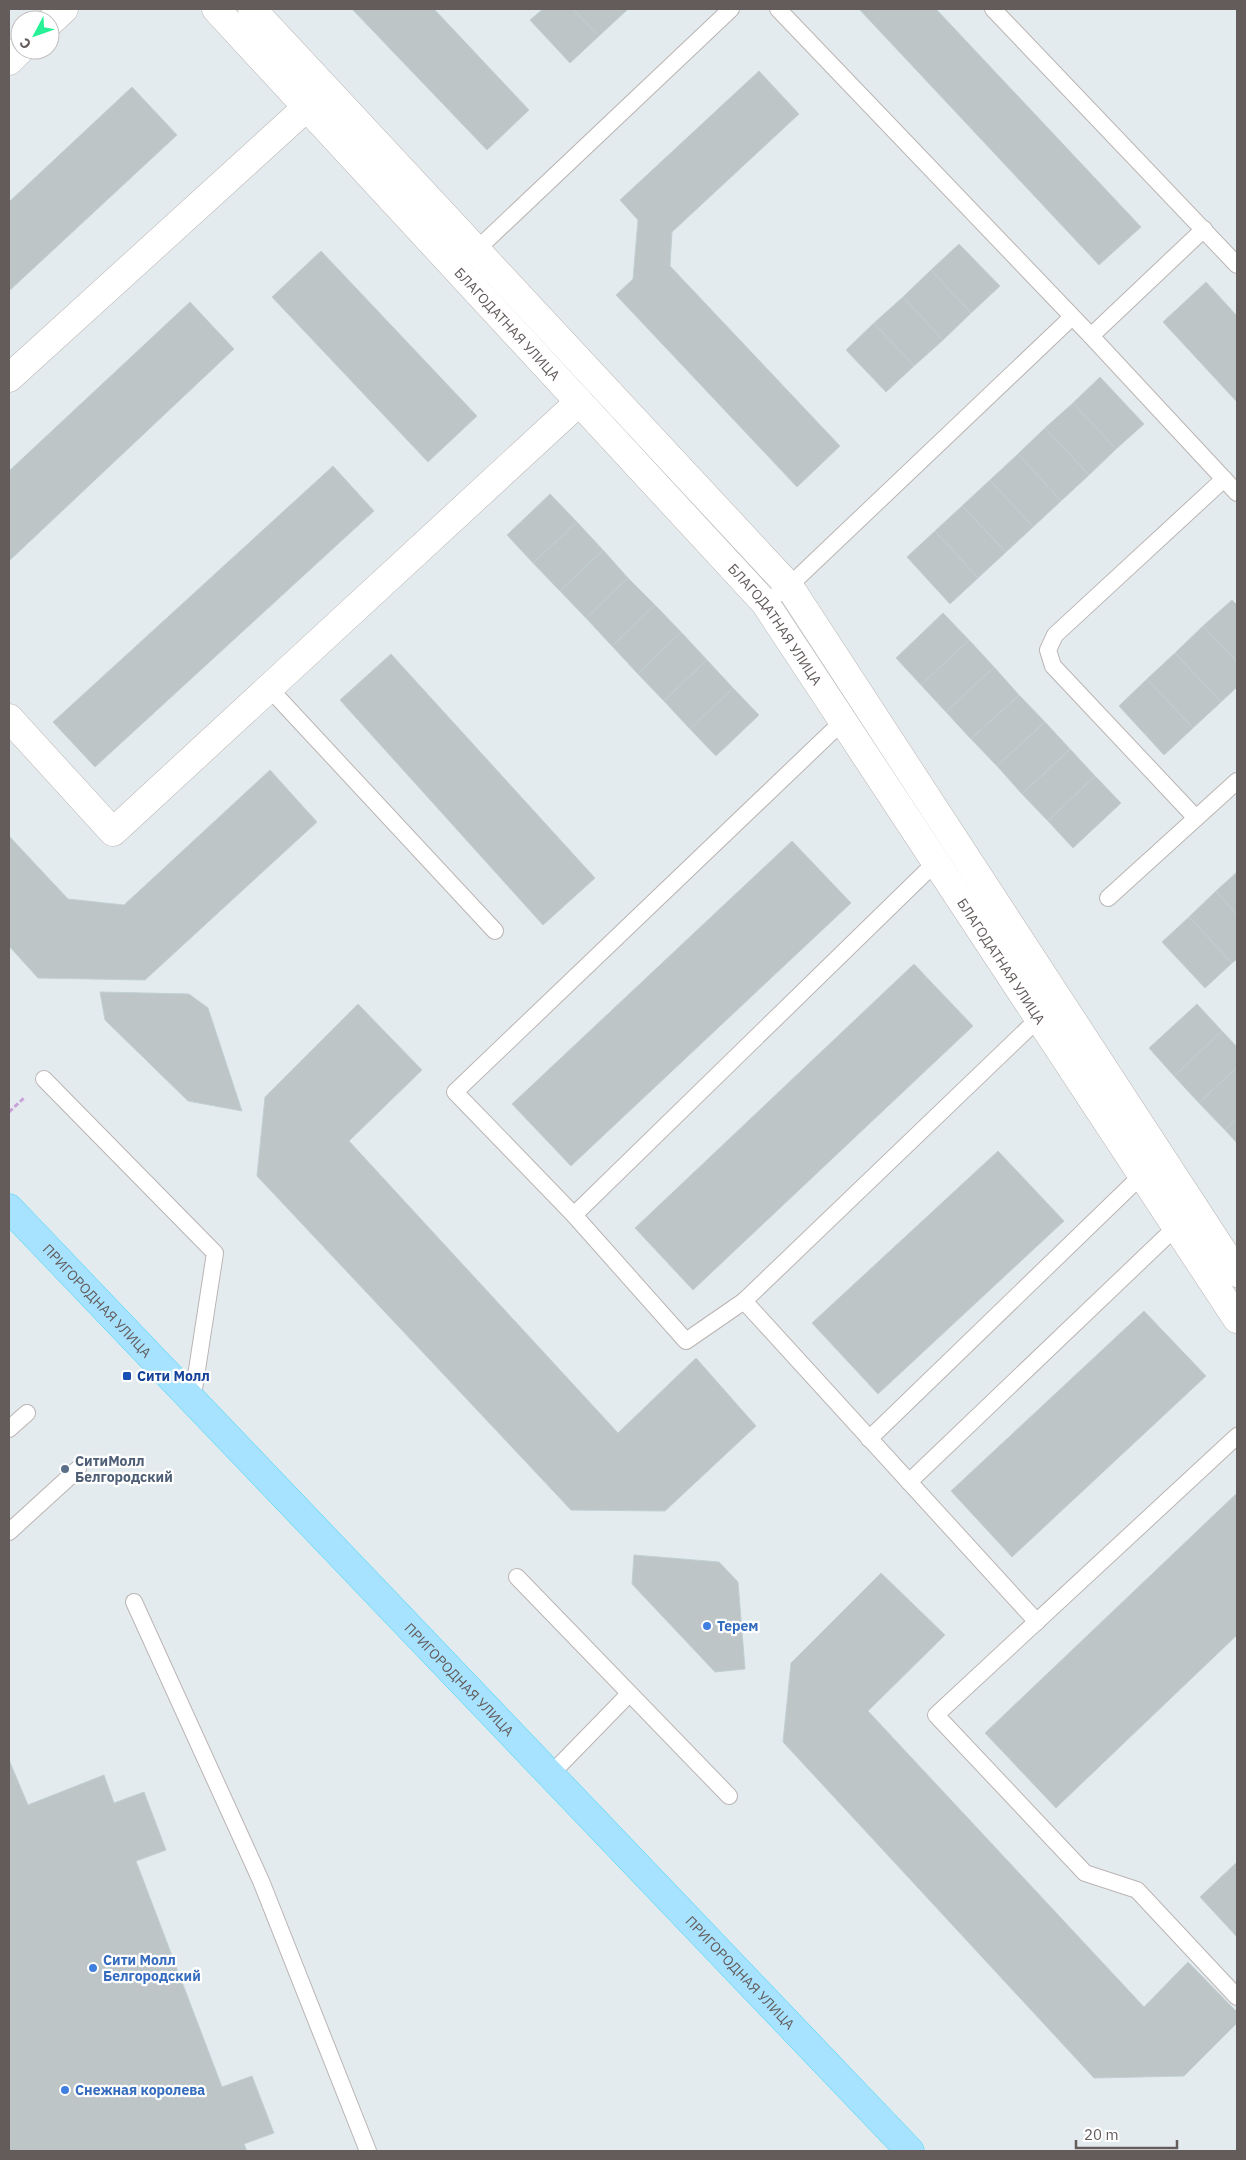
<svg xmlns="http://www.w3.org/2000/svg" width="1246" height="2160" font-family="'IBM Plex Sans',sans-serif">
	<rect width="100%" height="100%" fill="#e3ebee"/>
	<!-- building -->
	<g fill="#bdc5c7" stroke="#c1d0d3">
		<polygon points="352,9 434,9 529,110 487,150"/>
		<polygon points="543,9 573,9 599,36 570,63 530,20"/>
		<polygon points="573,9 626,9 627,10 599,36"/>
		<polygon points="859,9 936,9 1141,227 1099,265"/>
		<polygon points="759,71 799,114 672,232 670,266 840,446 797,487 616,295 633,279 638,220 620,200"/>
		<polygon points="132,87 177,135 9,291 9,202"/>
		<polygon points="959,244 1000,286 971,313 931,270"/>
		<polygon points="321,251 477,416 428,462 272,297"/>
		<polygon points="931,270 971,313 943,340 903,297"/>
		<polygon points="1206,282 1237,316 1237,402 1163,322"/>
		<polygon points="903,297 943,340 914,366 874,323"/>
		<polygon points="190,302 234,349 9,561 9,471"/>
		<polygon points="874,323 914,366 886,392 846,350"/>
		<polygon points="1100,377 1144,424 1116,449 1073,403"/>
		<polygon points="1073,403 1116,449 1089,475 1045,428"/>
		<polygon points="1045,428 1089,475 1061,501 1018,454"/>
		<polygon points="1018,454 1061,501 1033,527 990,480"/>
		<polygon points="333,466 374,511 95,767 53,722"/>
		<polygon points="990,480 1033,527 1006,552 962,506"/>
		<polygon points="550,494 577,522 533,563 507,535"/>
		<polygon points="962,506 1006,552 978,578 935,531"/>
		<polygon points="577,522 603,550 560,591 533,563"/>
		<polygon points="935,531 978,578 950,604 907,557"/>
		<polygon points="603,550 628,578 586,618 560,591"/>
		<polygon points="628,578 655,605 612,646 586,618"/>
		<polygon points="1232,600 1237,605 1237,662 1203,626"/>
		<polygon points="655,605 681,632 638,674 612,646"/>
		<polygon points="943,613 969,640 921,685 896,658"/>
		<polygon points="1203,626 1237,662 1237,687 1221,702 1175,653"/>
		<polygon points="681,632 707,660 664,701 638,674"/>
		<polygon points="969,640 994,667 946,712 921,685"/>
		<polygon points="1175,653 1221,702 1193,728 1147,679"/>
		<polygon points="391,654 595,878 543,925 340,700"/>
		<polygon points="707,660 733,688 690,729 664,701"/>
		<polygon points="994,667 1019,695 971,739 946,712"/>
		<polygon points="1147,679 1193,728 1164,755 1119,706"/>
		<polygon points="733,688 759,715 716,756 690,729"/>
		<polygon points="1019,695 1045,722 997,766 971,739"/>
		<polygon points="1045,722 1070,749 1022,794 997,766"/>
		<polygon points="1070,749 1095,776 1048,821 1022,794"/>
		<polygon points="270,770 317,822 145,980 38,978 9,946 9,836 68,899 124,905"/>
		<polygon points="1095,776 1121,803 1073,848 1048,821"/>
		<polygon points="792,841 851,903 571,1166 512,1104"/>
		<polygon points="1237,872 1237,915 1216,891"/>
		<polygon points="1216,891 1237,915 1237,959 1232,963 1189,917"/>
		<polygon points="1189,917 1232,963 1205,988 1162,942"/>
		<polygon points="914,964 973,1026 693,1290 635,1228"/>
		<polygon points="100,992 189,994 208,1008 242,1111 188,1101 105,1020"/>
		<polygon points="358,1004 422,1070 349,1141 618,1433 696,1358 756,1426 665,1511 571,1510 257,1176 265,1097"/>
		<polygon points="1197,1004 1222,1031 1174,1076 1149,1048"/>
		<polygon points="1222,1031 1237,1047 1237,1067 1199,1103 1174,1076"/>
		<polygon points="1237,1067 1237,1118 1225,1130 1199,1103"/>
		<polygon points="1237,1118 1237,1143 1225,1130"/>
		<polygon points="998,1151 1064,1221 878,1394 812,1323"/>
		<polygon points="1144,1311 1206,1376 1012,1557 951,1491"/>
		<polygon points="1237,1493 1237,1635 1056,1808 985,1733"/>
		<polygon points="634,1555 719,1562 738,1582 745,1669 715,1672 632,1584"/>
		<polygon points="881,1573 945,1635 868,1711 1144,2007 1188,1962 1237,2012 1237,2023 1184,2076 1094,2078 783,1742 791,1663"/>
		<polygon points="9,1760 28,1805 104,1775 114,1803 144,1792 166,1850 136,1861 222,2087 252,2076 274,2133 244,2144 247,2151 9,2151"/>
		<polygon points="1237,1862 1237,1937 1200,1897"/>
	</g>
	<g fill="none" stroke-linecap="round" stroke-linejoin="round">
		<defs>
			<g id="lane">
				<polyline points="778,9 1091,336 1237,493"/>
				<polyline points="993,9 1237,265"/>
				<polyline points="471,255 731,9"/>
				<polyline points="1091,336 1204,229"/>
				<polyline points="765,603 789,586 1072,317"/>
				<polyline points="269,688 495,931"/>
				<polyline points="843,721 455,1092 574,1215 686,1341 744,1301 1039,1018"/>
				<polyline points="1196,818 1053,666 1048,650 1055,635 1224,479"/>
				<polyline points="1108,898 1237,781"/>
				<polyline points="44,1079 215,1253 192,1402"/>
				<polyline points="574,1215 936,862"/>
				<polyline points="744,1301 1037,1622"/>
				<polyline points="9,1429 27,1413"/>
				<polyline points="1237,1436 936,1715 1085,1873 1137,1890 1237,1997"/>
				<polyline points="869,1439 1142,1175"/>
				<polyline points="909,1482 1176,1227"/>
				<polyline points="9,1532 78,1469"/>
				<polyline points="517,1577 729,1796"/>
				<polyline points="134,1602 261,1881 368,2151"/>
				<polyline points="551,1774 629,1694"/>
			</g>
			<g id="street">
				<path id="s1" d="M216,9L765,603L1237,1319"/>
				<polyline points="252,9 789,586 1237,1273"/>
				<polyline points="50,22 64,9"/>
				<polyline points="9,61 20,50"/>
				<polyline points="9,378 307,107"/>
				<polyline points="9,718 113,832 579,402"/>
			</g>
			<g id="primary">
				<path id="s2" d="M9,1208C308,1524 611,1836 910,2151"/>
			</g>
		</defs>
		<!-- lane casing -->
		<use href="#lane" stroke="#bbb4b3" stroke-width="18"/>
		<!-- street casing -->
		<use href="#street" stroke="#bbb4b3" stroke-width="29"/>
		<!-- primary casing -->
		<use href="#primary" stroke="#53d7f7" stroke-width="29"/>
		<!-- path -->
		<polyline stroke="#cba1da" stroke-width="3" stroke-dasharray="5 2.5" stroke-linecap="butt" points="9,1112 24,1098"/>
		<!-- lane -->
		<use href="#lane" stroke="#fff" stroke-width="16"/>
		<!-- street -->
		<use href="#street" stroke="#fff" stroke-width="28"/>
		<!-- primary -->
		<use href="#primary" stroke="#a7e3ff" stroke-width="28"/>
	</g>
	<!-- markers -->
	<rect fill="#1a4fb4" stroke="#fff" stroke-width="2" x="122" y="1371" width="10" height="10" rx="2.5"/>
	<circle fill="#5c6f8a" stroke="#fff" stroke-width="2" cx="65" cy="1469" r="5"/>
	<g fill="#3f7fe0" stroke="#fff" stroke-width="2">
		<circle cx="707" cy="1626" r="5"/>
		<circle cx="93" cy="1968" r="5"/>
		<circle cx="65" cy="2090" r="5"/>
	</g>
	<g text-anchor="middle" stroke-width="4.5" stroke-linejoin="round" paint-order="stroke">
		<!-- street labels -->
		<g font-size="14" fill="#645b5b" stroke="#fff">
			<text dy="5" stroke="none"><textPath href="#s1" startOffset="429">БЛАГОДАТНАЯ УЛИЦА</textPath></text>
			<text dy="5" stroke="none"><textPath href="#s1" startOffset="832">БЛАГОДАТНАЯ УЛИЦА</textPath></text>
			<text dy="5" stroke="none"><textPath href="#s1" startOffset="1238">БЛАГОДАТНАЯ УЛИЦА</textPath></text>
			<text dy="5" stroke="none"><textPath href="#s2" startOffset="128">ПРИГОРОДНАЯ УЛИЦА</textPath></text>
			<text dy="5" stroke="none"><textPath href="#s2" startOffset="652">ПРИГОРОДНАЯ УЛИЦА</textPath></text>
			<text dy="5" stroke="none"><textPath href="#s2" startOffset="1058">ПРИГОРОДНАЯ УЛИЦА</textPath></text>
		</g>
		<!-- transit labels -->
		<g font-size="14" font-weight="bold" fill="#164399" stroke="#fff" text-anchor="start">
			<text x="137" y="1381">Сити Молл</text>
		</g>
		<!-- service labels -->
		<g font-size="14" font-weight="bold" fill="#4e5e75" stroke="#fff" text-anchor="start">
			<text x="75" y="1466">СитиМолл<tspan x="75" dy="16">Белгородский</tspan></text>
		</g>
		<!-- shop labels -->
		<g font-size="14" font-weight="bold" fill="#366cbe" stroke="#fff" text-anchor="start">
			<text x="717" y="1631">Терем</text>
			<text x="103" y="1965">Сити Молл<tspan x="103" dy="16">Белгородский</tspan></text>
			<text x="75" y="2095">Снежная королева</text>
		</g>
	</g>
	<!-- border -->
	<rect width="1246" height="2160" fill="none" stroke="#645b5b" stroke-width="20"/>
	<!-- north arrow -->
	<g transform="translate(35 35) rotate(229)"><circle r="24" fill="#ffffff" stroke="#c1bdbd"/>
	<path d="M0-4L9 19L0 12L-9 19Z" fill="#27f097"/>
	<text y="-8" font-size="14" font-weight="bold" text-anchor="middle" fill="#645b5b">С</text>
	</g>
	<!-- scale -->
	<path d="M1076 2140v8h101v-8" fill="none" stroke="#645b5b" stroke-width="2.5"/>
	<text x="1084" y="2140" font-size="15" fill="#645b5b" stroke="#ffffff" stroke-width="4" paint-order="stroke">20 m</text>
</svg>
